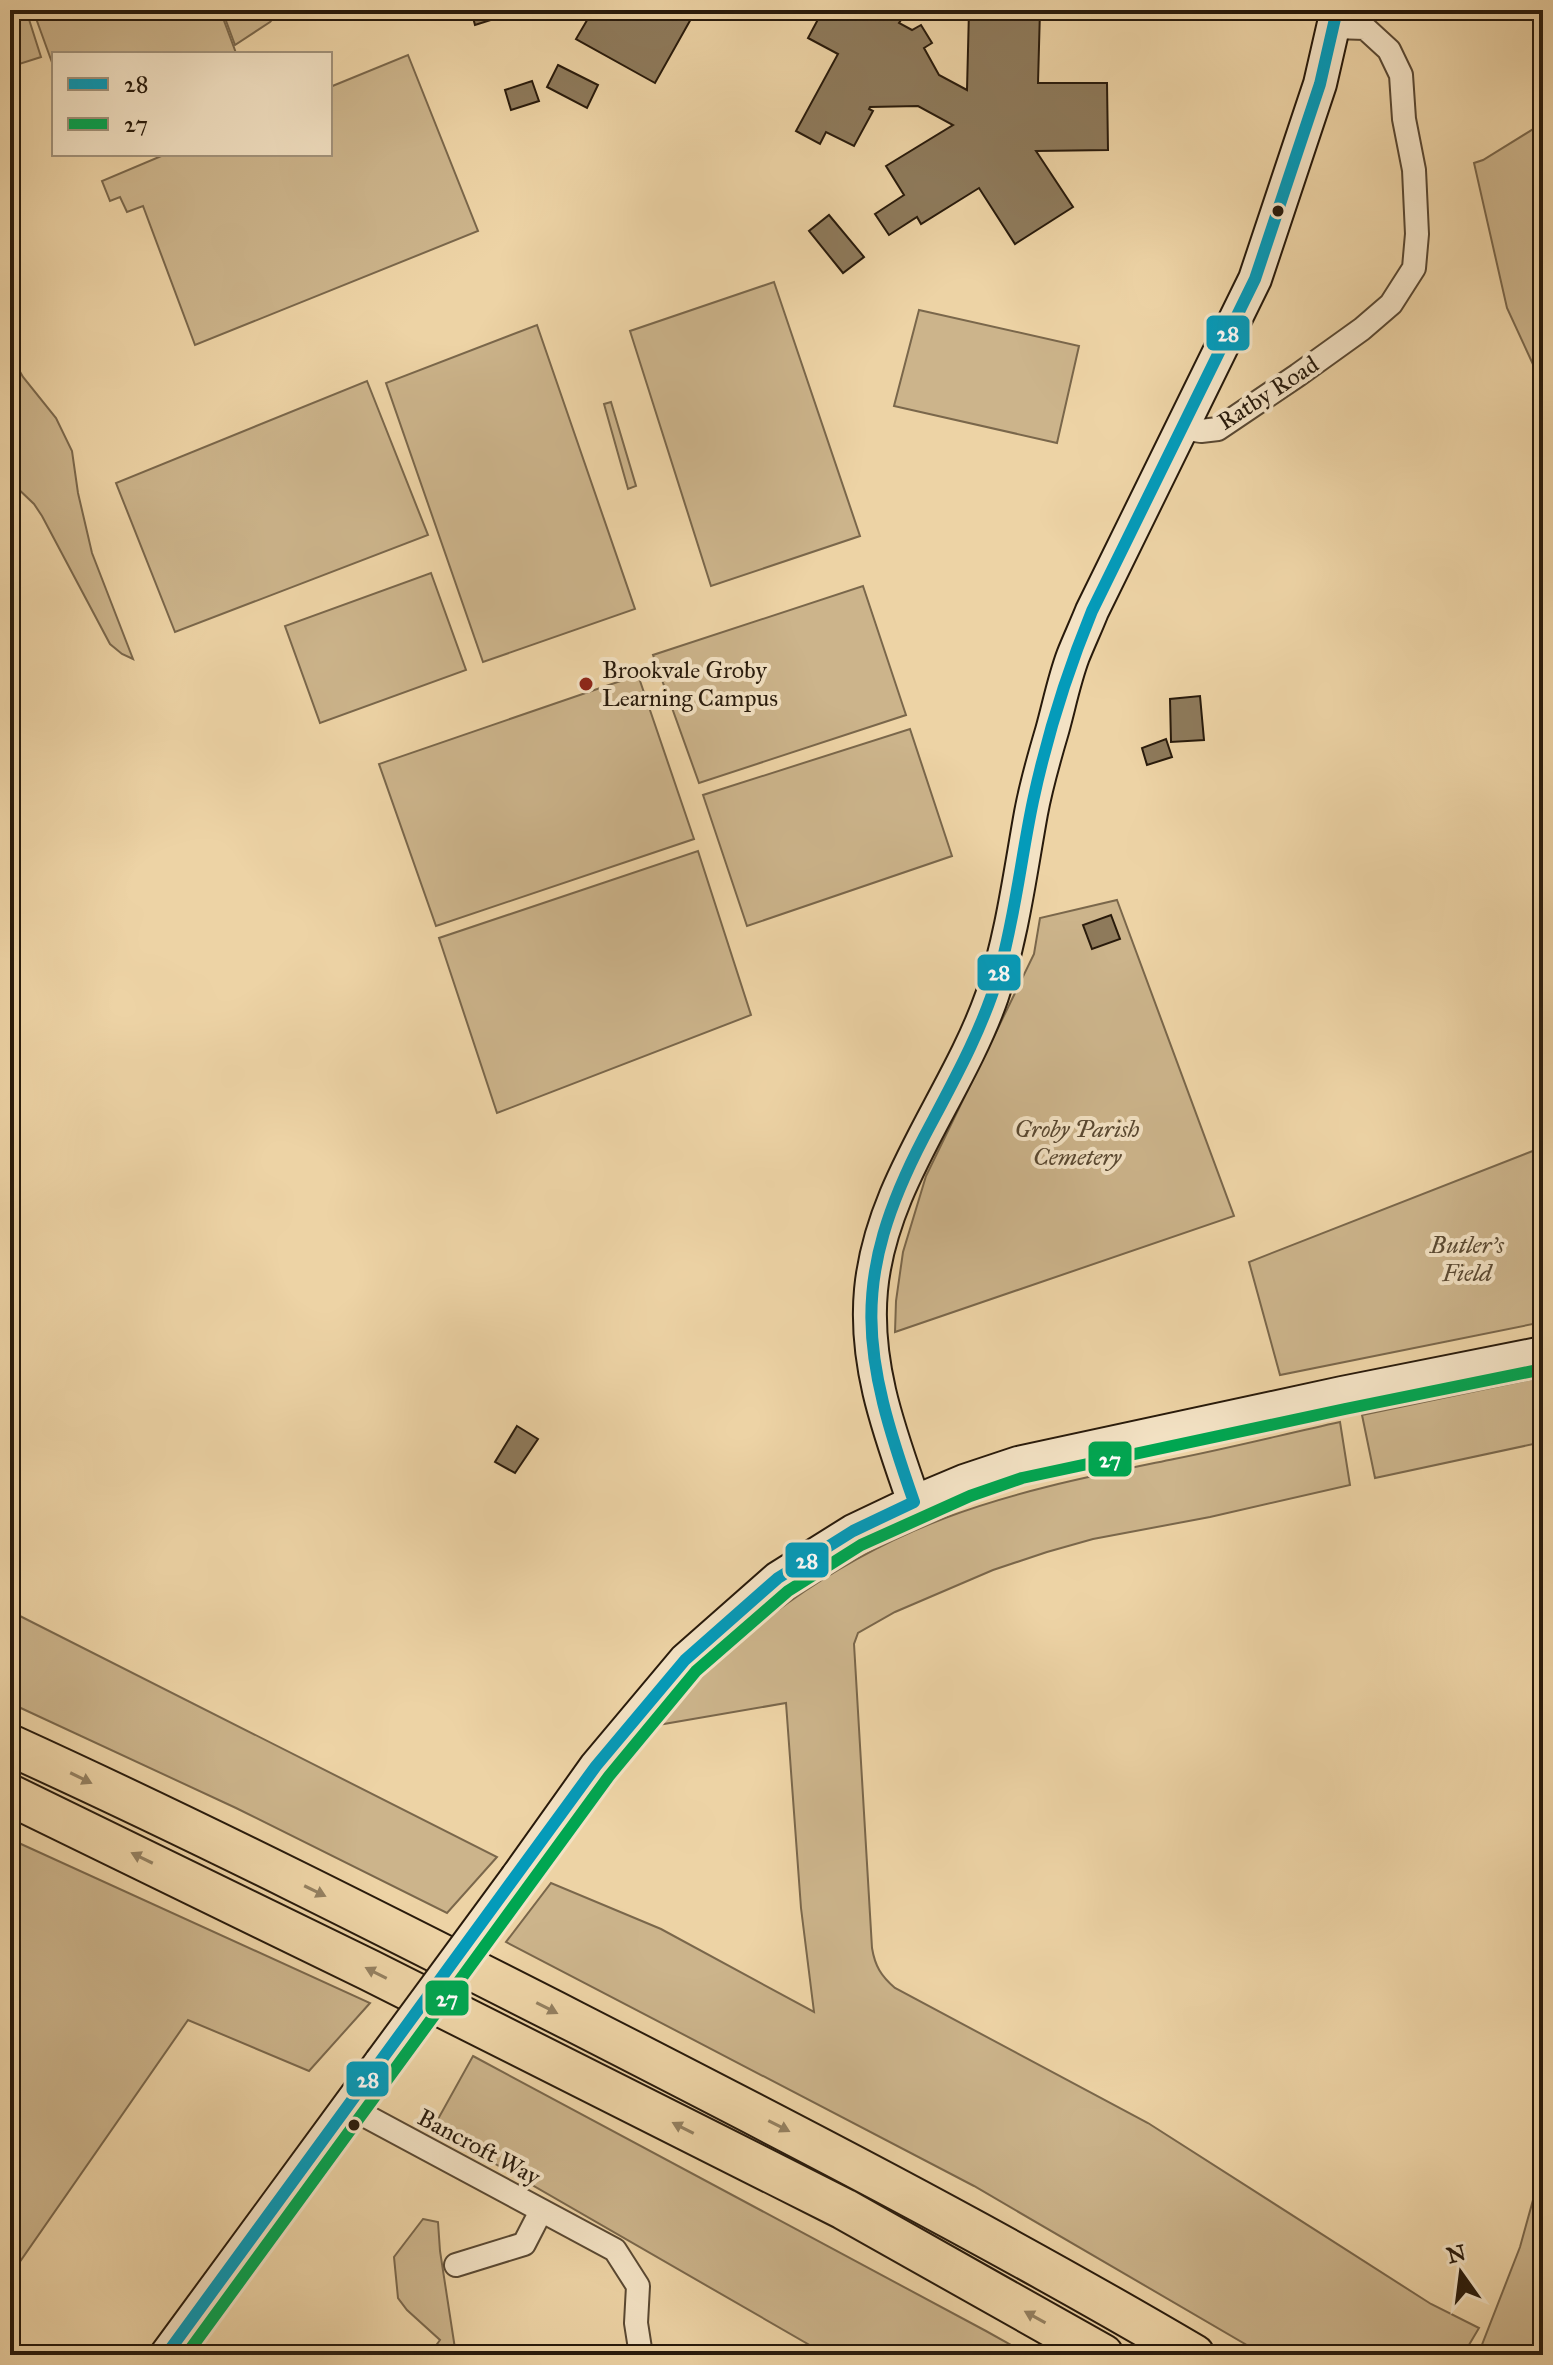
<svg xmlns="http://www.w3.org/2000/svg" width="1553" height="2365" font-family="'IM FELL Great Primer',serif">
	<rect width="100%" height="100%" fill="#edd3a5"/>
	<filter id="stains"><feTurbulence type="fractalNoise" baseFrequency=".0025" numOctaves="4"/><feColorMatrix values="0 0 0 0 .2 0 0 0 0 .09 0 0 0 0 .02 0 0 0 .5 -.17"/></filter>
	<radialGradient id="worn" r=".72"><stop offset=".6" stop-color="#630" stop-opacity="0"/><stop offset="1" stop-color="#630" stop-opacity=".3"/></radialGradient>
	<!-- green -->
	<g fill="#ccb48b" stroke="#7a674b" stroke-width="2">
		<polygon points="10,10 26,10 41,57 10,67"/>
		<polygon points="33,10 220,10 236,53 54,54 54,68"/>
		<polygon points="222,10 281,10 270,22 235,45"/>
		<polygon points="408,55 478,231 195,345 143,206 127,212 120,197 110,201 102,181 166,154 330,154 330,87"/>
		<polygon points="1543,123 1543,386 1507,308 1474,163 1483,160"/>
		<polygon points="774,282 860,536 711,586 630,331"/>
		<polygon points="919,310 1079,346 1057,443 894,406"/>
		<polygon points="537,325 635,609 483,662 386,383"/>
		<polygon points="10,354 23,377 56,418 72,451 78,493 92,553 133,659 122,654 110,644 42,516 34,504 11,482 10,421 13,408 10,404"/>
		<polygon points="367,381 428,535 175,632 116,483"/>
		<polygon points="611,402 636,486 628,489 604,404"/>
		<polygon points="431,573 466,670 320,723 285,626"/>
		<polygon points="863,586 906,715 699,783 653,655"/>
		<polygon points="638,675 694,839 436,926 379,764"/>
		<polygon points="910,729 952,856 747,926 703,795"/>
		<polygon points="698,851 751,1015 497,1113 439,938"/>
		<polygon points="1117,900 1234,1216 895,1332 896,1301 903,1252 926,1176 1034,954 1040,918"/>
		<polygon points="1543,1147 1543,1322 1280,1375 1249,1262"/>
		<polygon points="1543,1377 1543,1442 1375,1478 1362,1415"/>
		<path d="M1340,1422L1350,1485L1210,1517L1093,1539L1047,1552L993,1570L895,1612L858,1633L854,1644L872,1948C875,1966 881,1976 895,1988L1148,2123L1431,2304L1479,2328L1463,2355H1264L974,2186L506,1942L551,1883L661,1929L814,2012L801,1908L786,1703L658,1725C734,1632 833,1561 945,1518C1019,1490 1097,1475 1174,1459C1230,1448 1285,1434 1340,1422Z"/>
		<polygon points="10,1611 497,1857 447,1913 236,1808 10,1703"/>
		<polygon points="10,1839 370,2003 309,2071 188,2020 19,2263 10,2264"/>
		<polygon points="473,2056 986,2331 1029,2355 827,2355 433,2128"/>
		<polygon points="1543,2164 1543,2355 1478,2355 1520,2247"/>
		<polygon points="423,2219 438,2222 440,2251 456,2355 429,2355 440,2340 407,2310 398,2298 394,2257"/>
	</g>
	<!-- building -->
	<g fill="#8e7a5b" stroke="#281a0b" stroke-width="2">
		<polygon points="471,10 519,10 519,11 475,25"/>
		<polygon points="593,10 696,10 655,83 576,39"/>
		<polygon points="823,10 908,10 899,23 912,30 921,25 932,43 924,48 939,75 967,90 969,10 1040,10 1038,83 1107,83 1108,150 1036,151 1073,207 1015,244 979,188 921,224 917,217 889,235 875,214 904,195 886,166 953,125 918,106 870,107 869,109 873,111 854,146 826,132 820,144 796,131 838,54 808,38"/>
		<polygon points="558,65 598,85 587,108 547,87"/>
		<polygon points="532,81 539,101 511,110 505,90"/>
		<polygon points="829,215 864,257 843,273 809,231"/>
		<polygon points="1200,696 1204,740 1171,742 1170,699"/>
		<polygon points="1166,739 1172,757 1147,765 1142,748"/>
		<polygon points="1111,915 1120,939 1092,949 1083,925"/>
		<polygon points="517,1426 538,1439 515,1473 495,1462"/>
	</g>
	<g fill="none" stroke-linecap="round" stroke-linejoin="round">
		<defs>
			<g id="street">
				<polyline points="1181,428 1201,431 1218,429 1298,375 1362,329 1391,304 1414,268 1417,234 1414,170 1404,119 1401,75 1389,50 1365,28 1334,27"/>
				<polyline points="349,2107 615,2250 638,2286 636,2323 641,2355"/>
				<polyline points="456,2265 524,2244 541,2211"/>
			</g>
			<g id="secondary">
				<path d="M914,1502C890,1433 864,1365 871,1290C881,1183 957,1096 992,996C1012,937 1020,874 1031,813C1036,786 1044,758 1052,731C1059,706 1064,680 1073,656C1079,641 1086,626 1092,611L1255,279L1320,84L1337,10"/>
				<polyline points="517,1877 596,1766 685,1660 778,1578 853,1531 914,1502 964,1481 1018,1463 1342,1393 1543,1353"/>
				<polyline points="166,2355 381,2062"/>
			</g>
			<g id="highway">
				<path d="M10,1745C201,1832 388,1927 575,2022C784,2129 992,2236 1194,2355"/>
				<polyline points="10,1795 369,1970 844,2209 1103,2355"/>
			</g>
		</defs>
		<!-- street casing -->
		<use href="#street" stroke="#594832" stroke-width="26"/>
		<!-- secondary casing -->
		<use href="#secondary" stroke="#281a0b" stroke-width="36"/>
		<!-- highway casing -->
		<use href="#highway" stroke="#281a0b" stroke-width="44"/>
		<!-- street -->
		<use href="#street" stroke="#f3e2c4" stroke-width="22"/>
		<!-- secondary -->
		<use href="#secondary" stroke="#f3e2c4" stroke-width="32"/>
		<!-- highway -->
		<use href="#highway" stroke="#edd3a5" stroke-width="40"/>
		<defs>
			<polyline id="secondary-bridge" points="381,2062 517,1877"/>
		</defs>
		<!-- secondary-bridge casing -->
		<use href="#secondary-bridge" stroke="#281a0b" stroke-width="36" stroke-linecap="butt"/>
		<!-- secondary-bridge -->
		<use href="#secondary-bridge" stroke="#f3e2c4" stroke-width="32"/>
		<defs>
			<path id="bus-1" d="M166,2355L596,1766L685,1660L778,1578L853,1531L914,1502C862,1354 849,1281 924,1137C952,1084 982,1031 999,973C1015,917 1021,858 1033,801C1047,736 1067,672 1092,611L1255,279L1320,84L1337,10"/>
			<polyline id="bus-2" points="186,2355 609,1776 696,1671 788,1591 861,1545 970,1496 1022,1478 1345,1409 1543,1369"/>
		</defs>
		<!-- bus-1 casing -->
		<use href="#bus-1" stroke="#f3e2c4" stroke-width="18"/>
		<!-- bus-2 casing -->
		<use href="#bus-2" stroke="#f3e2c4" stroke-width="18"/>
		<!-- bus-1 -->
		<use href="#bus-1" stroke="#049bba" stroke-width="12"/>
		<!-- bus-2 -->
		<use href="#bus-2" stroke="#00a651" stroke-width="12"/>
	</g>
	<!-- one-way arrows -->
	<defs><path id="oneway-solid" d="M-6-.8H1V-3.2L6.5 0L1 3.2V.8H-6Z" transform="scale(2)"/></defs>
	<g fill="#948060">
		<use href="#oneway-solid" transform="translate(81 1778) rotate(26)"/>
		<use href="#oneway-solid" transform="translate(142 1858) rotate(-154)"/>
		<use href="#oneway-solid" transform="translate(315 1891) rotate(26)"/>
		<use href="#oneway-solid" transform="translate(376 1973) rotate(-153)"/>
		<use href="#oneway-solid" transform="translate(547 2008) rotate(27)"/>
		<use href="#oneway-solid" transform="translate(779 2126) rotate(27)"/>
		<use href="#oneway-solid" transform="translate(683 2128) rotate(-153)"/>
		<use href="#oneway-solid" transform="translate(1035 2317) rotate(-151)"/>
	</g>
	<!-- markers -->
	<g fill="#281a0b" stroke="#f3e2c4" stroke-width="3">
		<circle cx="1278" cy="211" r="7"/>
		<circle cx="354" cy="2125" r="7"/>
	</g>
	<circle fill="#8f2418" stroke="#f3e2c4" stroke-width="3" cx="586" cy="684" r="8"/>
	<g text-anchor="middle" stroke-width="8" stroke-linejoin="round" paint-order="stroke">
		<!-- street labels -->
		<g font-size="24" fill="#281a0b" stroke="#f3e2c4">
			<text transform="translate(1268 393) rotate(-33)" y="8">Ratby Road</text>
			<text transform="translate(479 2147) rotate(28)" y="8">Bancroft Way</text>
		</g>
		<!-- poi labels -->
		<g font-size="24" fill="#281a0b" stroke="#f3e2c4" text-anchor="start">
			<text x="602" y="678">Brookvale Groby<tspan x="602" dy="28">Learning Campus</tspan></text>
		</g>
		<!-- park labels -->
		<g font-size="24" font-style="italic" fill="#594831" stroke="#f3e2c4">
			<text x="1077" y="1137">Groby Parish<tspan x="1077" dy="28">Cemetery</tspan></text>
			<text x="1467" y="1253">Butler's<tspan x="1467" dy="28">Field</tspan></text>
		</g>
	</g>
	<g stroke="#f3e2c4" stroke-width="3">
		<rect x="1205" y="314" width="46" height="38" rx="8" fill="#049bba"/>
		<rect x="976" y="953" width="46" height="39" rx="8" fill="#049bba"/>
		<rect x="1087" y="1440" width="46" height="38" rx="8" fill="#00a651"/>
		<rect x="784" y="1541" width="46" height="38" rx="8" fill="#049bba"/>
		<rect x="424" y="1979" width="46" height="38" rx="8" fill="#00a651"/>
		<rect x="345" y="2060" width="45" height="38" rx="8" fill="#049bba"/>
	</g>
	<g font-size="22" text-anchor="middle" font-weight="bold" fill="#fff">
		<text x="1228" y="341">28</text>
		<text x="999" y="980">28</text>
		<text x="1110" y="1467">27</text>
		<text x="807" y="1568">28</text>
		<text x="447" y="2006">27</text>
		<text x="368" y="2087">28</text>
	</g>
	<!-- margin -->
	<rect width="1553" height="2365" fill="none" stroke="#edd3a5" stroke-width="40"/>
	<rect x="12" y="12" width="1529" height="2341" fill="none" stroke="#281a0b" stroke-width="4"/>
	<rect x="20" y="20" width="1513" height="2325" fill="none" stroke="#281a0b" stroke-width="2"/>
	<!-- legend -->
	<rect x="52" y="52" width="280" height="104" fill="#f3e2c4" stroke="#a2927a" stroke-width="2"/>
	<rect x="68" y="78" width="40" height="12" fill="#049bba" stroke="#a2927a" stroke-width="2"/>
	<text x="124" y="92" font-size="24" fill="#281a0b">28</text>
	<rect x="68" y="118" width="40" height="12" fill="#00a651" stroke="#a2927a" stroke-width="2"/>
	<text x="124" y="132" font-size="24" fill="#281a0b">27</text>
	<!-- north arrow -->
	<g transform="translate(1461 2273) rotate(346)" stroke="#f3e2c4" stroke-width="6" paint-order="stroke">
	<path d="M0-6L14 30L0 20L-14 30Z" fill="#281a0b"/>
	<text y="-12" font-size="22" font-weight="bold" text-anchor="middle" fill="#281a0b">N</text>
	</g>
	<rect width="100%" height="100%" filter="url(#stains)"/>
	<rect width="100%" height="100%" fill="url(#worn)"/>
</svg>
